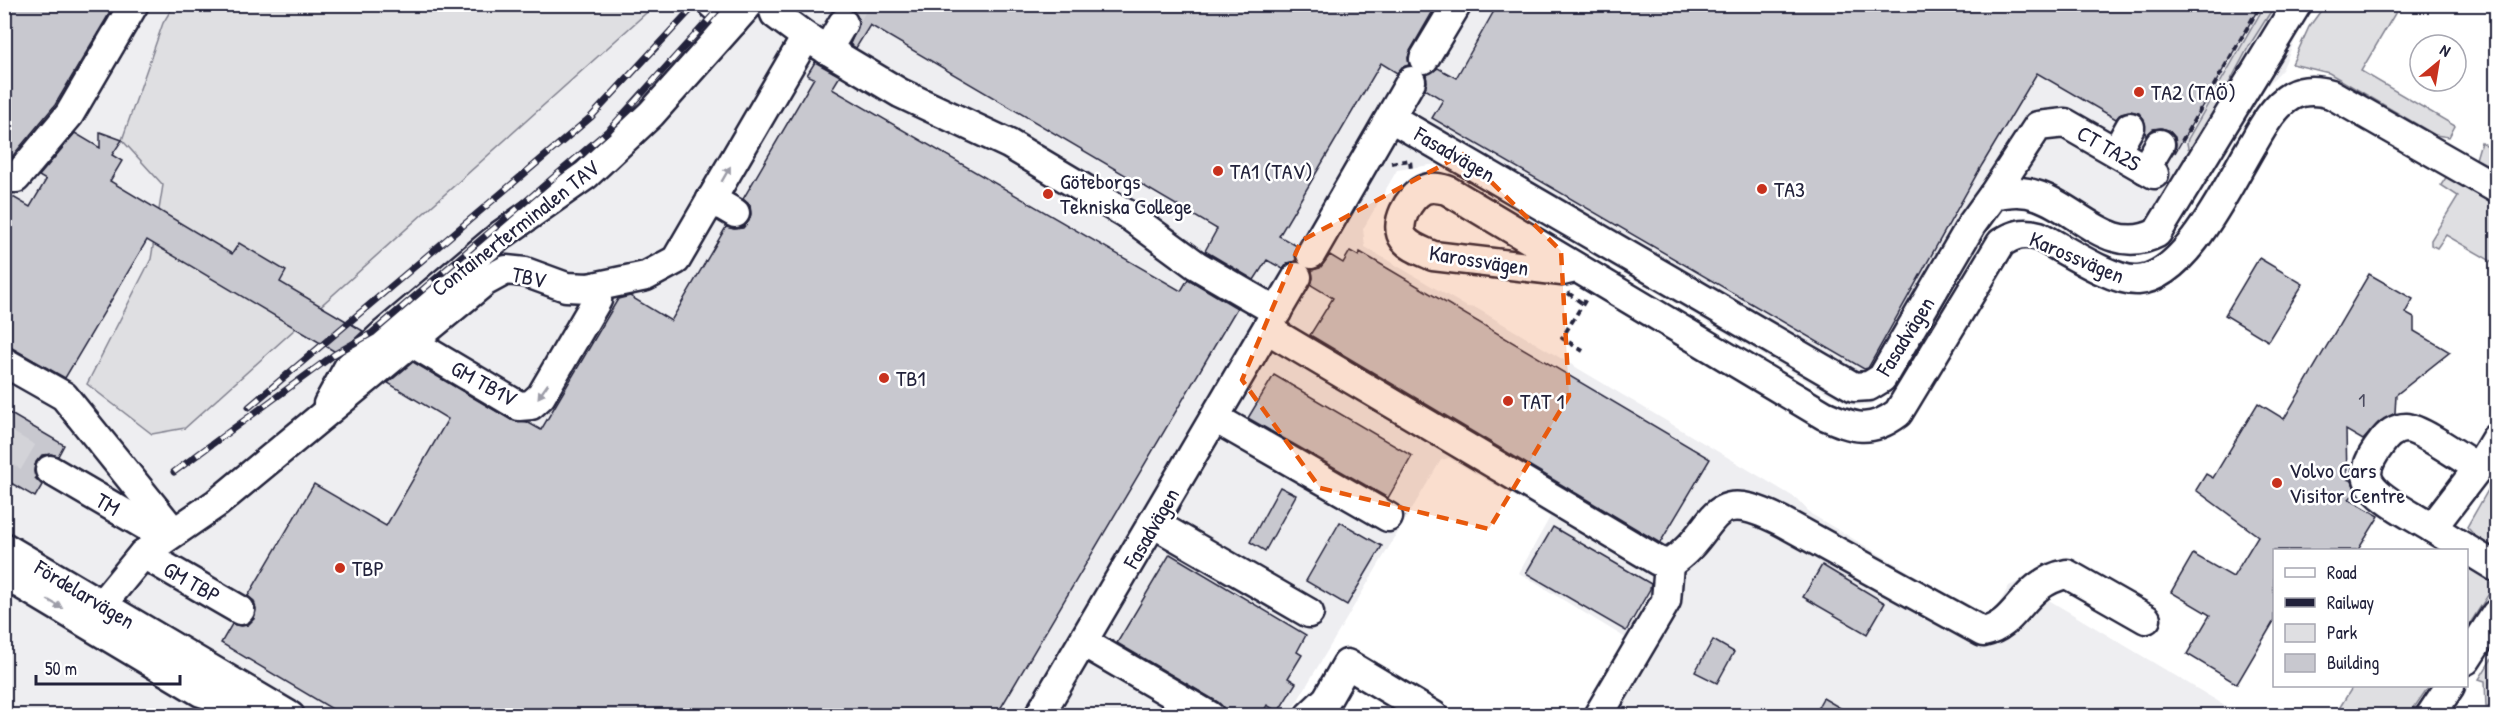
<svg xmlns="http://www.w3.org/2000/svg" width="2501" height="720" font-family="'Patrick Hand',sans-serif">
	<rect width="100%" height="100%" fill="#fff"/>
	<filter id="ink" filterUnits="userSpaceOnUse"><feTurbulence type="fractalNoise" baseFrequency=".0167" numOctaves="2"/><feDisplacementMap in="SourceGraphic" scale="12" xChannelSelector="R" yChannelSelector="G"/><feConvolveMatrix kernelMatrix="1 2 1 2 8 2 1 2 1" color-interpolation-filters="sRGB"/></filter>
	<g filter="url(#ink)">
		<!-- built -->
		<polygon fill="#eeeef1" points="4,5 2315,5 2305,17 2282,70 2256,97 2172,240 2163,247 2146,254 2127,254 2111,252 2046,213 2021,205 2005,207 1992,216 1887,394 1868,406 1851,405 1829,394 1437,164 1397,170 1363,229 1365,247 1467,307 1476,308 1764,479 1797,499 1811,514 1986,617 1992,616 2009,586 2034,574 2047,599 2241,715 1585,715 1629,640 1519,573 1550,517 1449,458 1441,460 1289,715 5,715"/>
		<!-- green -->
		<g fill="#dfdfe2" stroke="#80808e" stroke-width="1.5">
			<polygon points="174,5 655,5 185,428 152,434 87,384 151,259 163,185 122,140 163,23"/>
			<polygon points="2265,5 2275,5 2249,46 2194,149 2188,148 2187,143 2188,139"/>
			<polygon points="2325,5 2400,5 2361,71 2455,126 2449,137 2435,135 2329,73 2292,64 2309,27"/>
			<polygon points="2481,142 2496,151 2496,169 2476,159"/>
			<polygon points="2447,176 2496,206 2496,264 2446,235 2437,248 2431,245 2431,240 2458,196 2441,185"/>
			<polygon points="2496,476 2496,549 2476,537 2467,527"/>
			<polygon points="2467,558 2492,580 2494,586 2467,628"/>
			<polygon points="2496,652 2496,707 2486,707 2485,681 2479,679"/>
			<polygon points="2353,686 2429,686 2409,715 2335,715"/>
		</g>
		<!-- building -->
		<g fill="#c8c8cf" stroke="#22223b" stroke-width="1.5">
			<polygon points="4,4 115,4 55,105 10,159 4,155"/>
			<polygon points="849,4 1437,4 1410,51 1408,58 1409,65 1402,67 1397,73 1381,63 1279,236 1297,246 1295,253 1296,261 1288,263 1283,269 1267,260 1254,280 1205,251 1217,229 870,25 856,48 850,44 859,23 857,14 847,7"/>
			<polygon points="1498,4 2261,4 2175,153 2176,144 2175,137 2168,130 2161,128 2153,129 2146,136 2144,119 2139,113 2129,111 2121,113 2116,119 2037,73 1982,165 1868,368 1864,369 1432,118 1443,100 1425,89 1427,82 1426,75 1438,68 1456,78"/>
			<polygon points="815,62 840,76 832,89 1181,291 1188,279 1237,308 996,716 344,716 221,643 232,624 241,626 248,625 254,619 256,609 254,601 248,596 314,484 386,526 448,419 388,383 413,362 511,420 527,422 541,430 618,299 630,296 671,321 726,227 734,229 743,228 749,221 751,214 750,205 743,199 814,78 807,75"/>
			<polygon points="100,132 122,140 112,155 122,161 110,181 232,254 239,243 286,271 280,282 363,331 339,354 147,240 65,378 12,348 4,346 4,211 13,197 30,207 46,180 39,176 75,133 100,148"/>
			<polygon points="1350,251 1359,256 1360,252 1710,459 1660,543 1310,335 1333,298 1311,285 1313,278 1312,270 1320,268 1330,255 1343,263"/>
			<polygon points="2259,258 2303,284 2268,341 2225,315"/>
			<polygon points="2369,274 2413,299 2405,313 2414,318 2414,331 2450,352 2396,395 2395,413 2378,423 2363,440 2346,430 2347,479 2352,481 2356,492 2349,499 2379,516 2358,550 2274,550 2274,621 2237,684 2187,654 2210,615 2171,592 2193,554 2233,577 2258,536 2196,490 2206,474 2213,478 2258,403 2284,419"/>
			<polygon points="1274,375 1412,456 1388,498 1248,418"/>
			<polygon points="4,410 64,445 58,456 51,454 42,455 36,462 34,471 35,478 42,485 35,497 4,479"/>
			<polygon points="1280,487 1296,495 1265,551 1250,542"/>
			<polygon points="1340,522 1382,546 1347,605 1306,581"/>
			<polygon points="1553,527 1651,584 1650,589 1626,631 1526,573"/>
			<polygon points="1170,554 1306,635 1297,652 1302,655 1288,678 1296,683 1278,712 1267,705 1261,716 1235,716 1225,710 1218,702 1117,643"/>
			<polygon points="1822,565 1885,603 1867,634 1803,597"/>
			<polygon points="1713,640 1734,652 1717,683 1695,672"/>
			<polygon points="1823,698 1854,716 1813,716"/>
		</g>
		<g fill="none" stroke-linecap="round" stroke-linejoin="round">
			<!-- minor-tunnel -->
			<g stroke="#d3d3d8" stroke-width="28" stroke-dasharray="28 14" stroke-linecap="butt">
				<polyline points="843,23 854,4"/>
				<polyline points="4,443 50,470"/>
			</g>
			<defs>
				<g id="minor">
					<polyline points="712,4 733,22"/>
					<polyline points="772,4 775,14 806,37 900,93 1009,144 1128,215 1196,265 1277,312"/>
					<polyline points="827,50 843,23"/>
					<polyline points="1424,59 1457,4"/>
					<path d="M1391,118L1854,387L1869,386L1882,378L1972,224L1993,195C2009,192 2023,190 2039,196C2079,210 2111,257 2157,233L2297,4"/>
					<polyline points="2116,152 2130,127"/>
					<polyline points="2145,169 2160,144"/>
					<polyline points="4,178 16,178 69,115 134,4"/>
					<polyline points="1993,195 2038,126 2065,123 2154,174"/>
					<polyline points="711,199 735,213"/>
					<polyline points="1311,254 1411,81"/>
					<path d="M1575,268L1562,271L1433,256C1423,251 1411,248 1404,239C1393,225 1409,197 1423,190C1431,186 1439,188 1447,190L1824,415C1854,428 1870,434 1898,413L2001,243C2015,234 2023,232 2039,236C2063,248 2112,282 2138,280C2187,277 2230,181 2254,142C2263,126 2274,106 2291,96C2304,89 2317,90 2331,94L2496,188"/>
					<path d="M1267,329L1658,561L1669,564C1721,530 1704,482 1781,521L1983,632C2019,625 2021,583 2067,574L2146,619"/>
					<polyline points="411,342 519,406 531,405 541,396 597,300 589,288"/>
					<polyline points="4,362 64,396 173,531"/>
					<polyline points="328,404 348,368 385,333 501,235 586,175 651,114 749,4"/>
					<polyline points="1215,418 1388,517"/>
					<path d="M2478,468C2463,459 2421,429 2406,428C2395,428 2386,436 2380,445C2374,453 2367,463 2367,474C2368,495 2415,517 2432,528L2478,468L2496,438"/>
					<polyline points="50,470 165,537"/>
					<polyline points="1153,523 1309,613"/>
					<polyline points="2432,528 2496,567"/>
					<polyline points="4,547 290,716"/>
					<polyline points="143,554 240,610"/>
					<polyline points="4,574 201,692 261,711"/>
					<polyline points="92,625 102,604 143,554 217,503 484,282 506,270 525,272 566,287 589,288 646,276 676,260 806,37"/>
					<polyline points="1083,642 1210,716"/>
					<polyline points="2466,660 2496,614"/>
					<polyline points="1039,716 1297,277"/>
					<polyline points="1309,716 1327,699 1347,664 1434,716"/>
					<polyline points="1598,716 1666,601 1669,564"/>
					<polyline points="2430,716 2450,686"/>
				</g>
			</defs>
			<!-- minor casing -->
			<use href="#minor" stroke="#22223b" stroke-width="33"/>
			<!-- path -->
			<g stroke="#22223b" stroke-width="4" stroke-dasharray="6 4.5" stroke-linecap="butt">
				<polyline points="2182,141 2261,4"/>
				<polyline points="1391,163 1410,160 1411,170"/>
				<polyline points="1568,293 1582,303"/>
				<polyline points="1583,351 1562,338 1586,299"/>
			</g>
			<!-- minor -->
			<use href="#minor" stroke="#fff" stroke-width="28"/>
			<defs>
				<g id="rail">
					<polyline points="249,407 591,117 696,4"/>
					<polyline points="174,472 335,354 372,333 609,130 723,4"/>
				</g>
			</defs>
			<!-- rail casing -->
			<use href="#rail" stroke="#22223b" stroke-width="7"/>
			<!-- rail -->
			<use href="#rail" stroke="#fff" stroke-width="4.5" stroke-dasharray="14" stroke-linecap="butt"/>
		</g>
		<!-- one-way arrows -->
		<defs><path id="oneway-solid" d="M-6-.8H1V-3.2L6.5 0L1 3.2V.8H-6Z" transform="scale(1.5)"/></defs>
		<g fill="#9c9ca7">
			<use href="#oneway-solid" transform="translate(726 174) rotate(-60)"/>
			<use href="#oneway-solid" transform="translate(543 391) rotate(125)"/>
			<use href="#oneway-solid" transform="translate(55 604) rotate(30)"/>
		</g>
	</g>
	<!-- marked area -->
	<path fill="#e8590c" fill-opacity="0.2" stroke="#e8590c" stroke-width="4.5" stroke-dasharray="12 8" stroke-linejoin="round" d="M1463,154L1561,251L1569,396L1489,529L1320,488L1242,380L1301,241Z"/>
	<!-- markers -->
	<g fill="#c8321e" stroke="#fff" stroke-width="2">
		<circle cx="2139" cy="92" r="6"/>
		<circle cx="1218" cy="171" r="6"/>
		<circle cx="1762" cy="189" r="6"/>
		<circle cx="1048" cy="194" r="6"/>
		<circle cx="884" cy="378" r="6"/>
		<circle cx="1508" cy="401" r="6"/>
		<circle cx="2277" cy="483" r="6"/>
		<circle cx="340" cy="568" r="6"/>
	</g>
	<g text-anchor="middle" stroke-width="5" stroke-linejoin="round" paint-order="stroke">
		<!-- number labels -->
		<g font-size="20" fill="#4c4c60">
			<text x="2362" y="407">1</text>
		</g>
		<!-- poi labels -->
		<g font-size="22" fill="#22223b" stroke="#fff" text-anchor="start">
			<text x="2151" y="100">TA2 (TAÖ)</text>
			<text x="1230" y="179">TA1 (TAV)</text>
			<text x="1060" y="189">Göteborgs<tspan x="1060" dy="25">Tekniska College</tspan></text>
			<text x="1774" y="197">TA3</text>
			<text x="896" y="386">TB1</text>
			<text x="1520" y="409">TAT 1</text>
			<text x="2289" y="478">Volvo Cars<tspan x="2289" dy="25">Visitor Centre</tspan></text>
			<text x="352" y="576">TBP</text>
		</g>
		<!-- street labels -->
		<g font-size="22" fill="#22223b" stroke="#fff">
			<text transform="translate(2109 148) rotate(30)" y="8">CT TA2S</text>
			<text transform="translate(1455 154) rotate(30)" y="8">Fasadvägen</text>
			<text transform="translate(515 228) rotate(-38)" y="8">Containerterminalen TAV</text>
			<text transform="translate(2077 257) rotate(23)" y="8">Karossvägen</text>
			<text transform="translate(1479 260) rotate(9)" y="8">Karossvägen</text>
			<text transform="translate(529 277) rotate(12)" y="8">TBV</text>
			<text transform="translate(1905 336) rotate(-58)" y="8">Fasadvägen</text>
			<text transform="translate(484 383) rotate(29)" y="8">GM TB1V</text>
			<text transform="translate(108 504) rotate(30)" y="8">TM</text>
			<text transform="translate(1151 528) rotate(-60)" y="8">Fasadvägen</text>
			<text transform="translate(192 582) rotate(30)" y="8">GM TBP</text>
			<text transform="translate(85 594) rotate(31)" y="8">Fördelarvägen</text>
		</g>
	</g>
	<!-- margin -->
	<rect width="2501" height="720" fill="none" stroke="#fff" stroke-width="24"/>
	<rect x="12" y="12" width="2477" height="696" fill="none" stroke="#22223b" stroke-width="2" filter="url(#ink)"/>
	<!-- legend -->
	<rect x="2273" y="549" width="195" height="138" fill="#ffffff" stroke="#a7a7b1" stroke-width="1.5"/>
	<rect x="2285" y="568" width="30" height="9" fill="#ffffff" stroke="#a7a7b1" stroke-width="1.5"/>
	<text x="2327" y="579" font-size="18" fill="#22223b">Road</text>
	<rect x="2285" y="598" width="30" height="9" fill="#22223b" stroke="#a7a7b1" stroke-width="1.5"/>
	<text x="2327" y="609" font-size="18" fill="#22223b">Railway</text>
	<rect x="2285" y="624" width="30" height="18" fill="#dfdfe2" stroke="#a7a7b1" stroke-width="1.5"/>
	<text x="2327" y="639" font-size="18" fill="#22223b">Park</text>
	<rect x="2285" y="654" width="30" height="18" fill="#c8c8cf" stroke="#a7a7b1" stroke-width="1.5"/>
	<text x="2327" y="669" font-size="18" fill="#22223b">Building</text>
	<!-- north arrow -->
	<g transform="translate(2438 63) rotate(30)"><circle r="28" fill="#ffffff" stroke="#a7a7b1" stroke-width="1.5"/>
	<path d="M0-4.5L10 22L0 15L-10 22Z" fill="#c8321e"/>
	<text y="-9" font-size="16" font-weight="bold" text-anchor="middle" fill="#22223b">N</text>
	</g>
	<!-- scale -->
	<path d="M36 675v9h144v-9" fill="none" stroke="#22223b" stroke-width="3"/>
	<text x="45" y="675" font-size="18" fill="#22223b" stroke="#ffffff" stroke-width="4.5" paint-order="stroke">50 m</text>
</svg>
